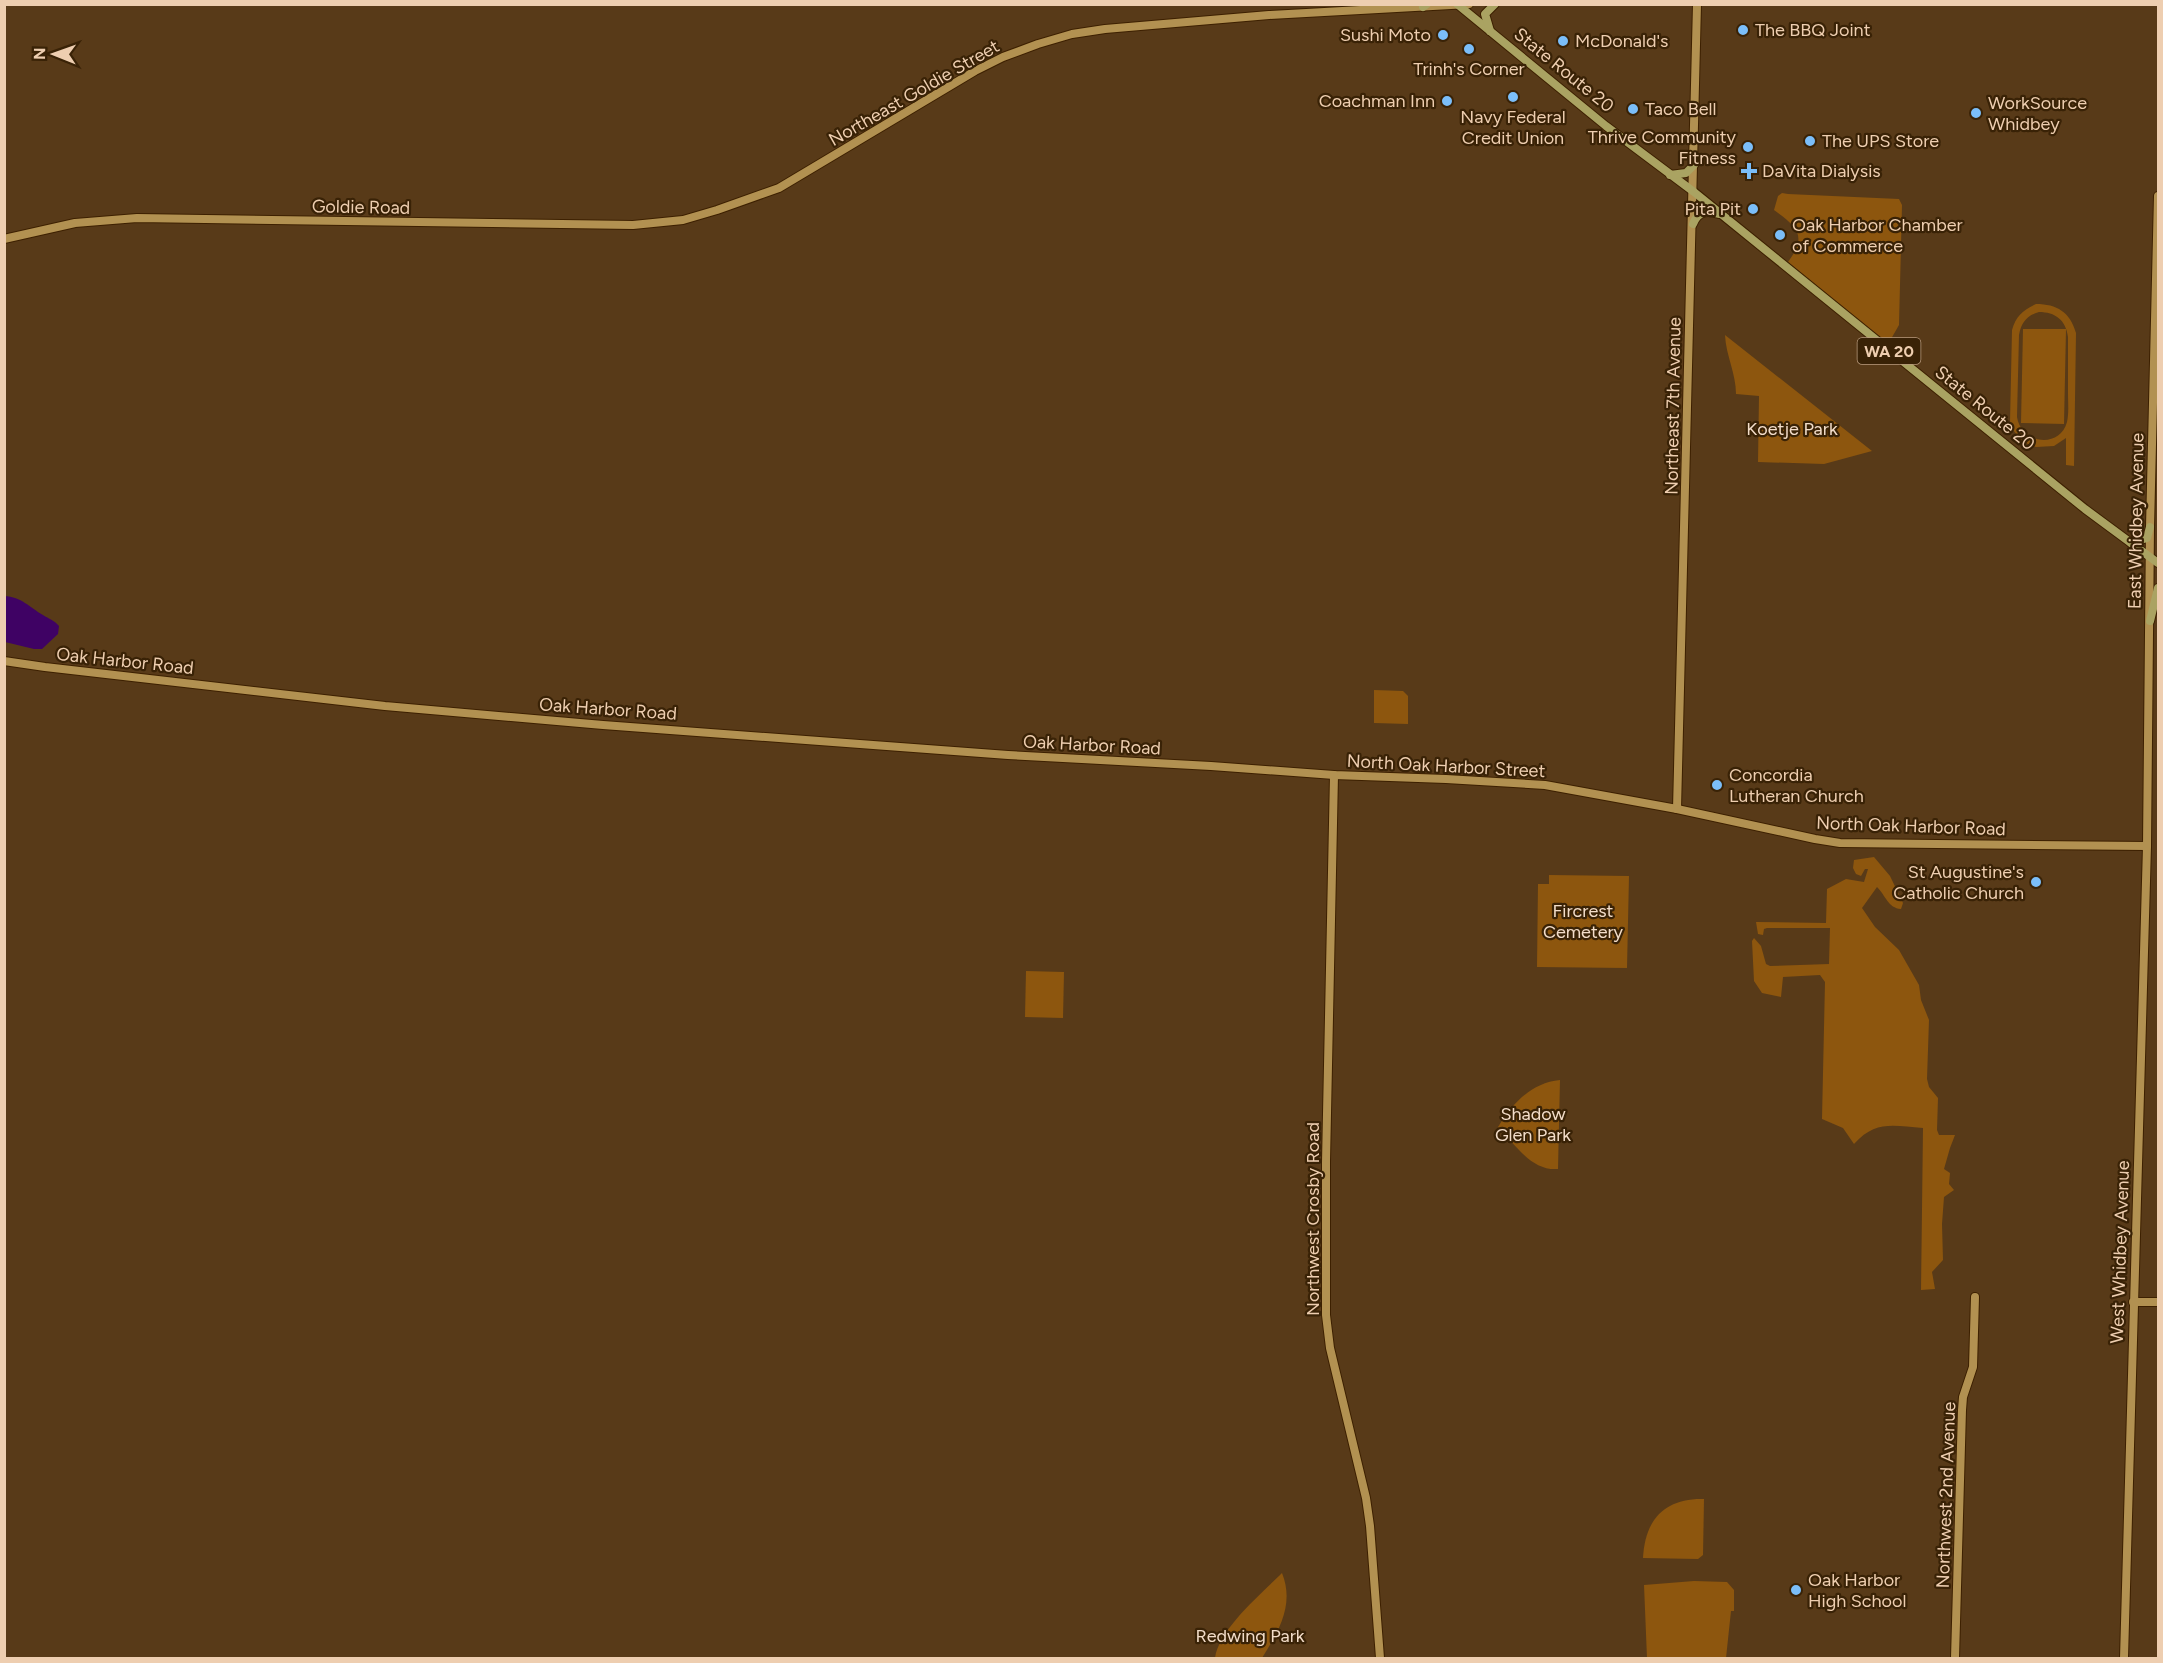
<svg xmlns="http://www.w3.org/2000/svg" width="2163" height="1663" font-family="Figtree,sans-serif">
	<rect width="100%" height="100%" fill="#583a18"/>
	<!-- green -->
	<g fill="#8d560e" fill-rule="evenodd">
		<path d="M1782,193L1788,194L1899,199L1902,205L1899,325L1891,339L1883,341L1788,262C1808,235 1797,227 1774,210L1778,196Z"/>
		<path d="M2036,304C2057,304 2070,312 2076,333L2074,466L2066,465V438L2054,446L2036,447L2023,442L2013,430L2010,422L2012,330C2016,316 2023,310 2036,304ZM2039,312C2055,312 2066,320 2068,337C2068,356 2068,375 2068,394C2068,402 2069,413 2067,422C2060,449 2021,444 2017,417L2019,335C2021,323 2027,315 2039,312Z"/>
		<polygon points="2023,329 2066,329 2064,424 2021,423"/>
		<path d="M1725,335L1872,451L1824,464L1758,462L1759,396L1736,394C1736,373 1726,356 1725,335Z"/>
		<polygon points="1374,690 1403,691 1408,696 1408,724 1374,723"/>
		<path d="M1874,857L1890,876L1903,903L1901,909C1888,908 1886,896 1877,887L1862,908L1875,927L1899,950L1919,985L1921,1000L1929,1020L1927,1079L1929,1087L1938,1098L1937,1130L1939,1135H1955L1950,1148L1944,1169L1950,1173L1949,1184L1954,1190L1944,1197L1942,1224L1943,1260L1932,1272L1935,1289L1921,1290L1923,1128C1893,1126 1876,1120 1854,1144L1843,1128L1822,1119L1825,982L1820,975L1783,977L1781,997L1762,993L1754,981L1752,941L1754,938L1761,946L1766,964L1770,966L1829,964L1830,928H1767L1764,929L1763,935L1758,934L1756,922L1826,923L1827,889L1846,879L1864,882L1868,869H1865L1861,876L1856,874L1853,868L1854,860Z"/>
		<polygon points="1549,875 1629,876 1627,968 1537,967 1538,884 1549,884"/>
		<polygon points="1026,971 1064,972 1063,1018 1025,1017"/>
		<path d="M1560,1080L1558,1169C1531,1171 1515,1144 1498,1127C1513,1103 1531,1083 1560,1080Z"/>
		<path d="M1704,1499L1703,1555L1698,1559L1643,1558C1645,1519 1665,1498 1704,1499Z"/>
		<path d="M1282,1573C1295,1605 1278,1632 1262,1658H1215C1219,1629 1261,1594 1282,1573Z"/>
		<polygon points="1694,1581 1727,1582 1734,1590 1734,1611 1731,1611 1726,1658 1647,1658 1644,1585"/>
	</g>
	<!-- water -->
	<path fill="#3f0264" d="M4,596C22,597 29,607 43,615C49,619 54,620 59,626L58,634L42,649H34L5,642Z"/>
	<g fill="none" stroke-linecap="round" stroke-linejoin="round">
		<defs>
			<g id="secondary">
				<polyline points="4,239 75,223 137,218 633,225 683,220 717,210 779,188 975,71 1003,57 1038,44 1072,34 1105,29 1269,15 1469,4"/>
				<polyline points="4,661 45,667 385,706 603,725 1008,755 1211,766 1334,775 1446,779 1545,785 1677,809 1815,839 1840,843 2147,846"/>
				<polyline points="1334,775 1326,1162 1326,1315 1330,1348 1366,1498 1370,1526 1380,1658"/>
				<polyline points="1677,809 1697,4"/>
				<polyline points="2133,1302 2158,1302"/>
				<polyline points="1955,1658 1962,1410 1963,1397 1973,1367 1975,1297"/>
				<polyline points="2124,1658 2147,846 2150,527 2158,196"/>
			</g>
			<g id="primary">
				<polyline points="1457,4 1606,126 1694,192 2085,509 2158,563"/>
				<polyline points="1423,7 1427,4"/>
				<polyline points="1490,31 1485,14 1495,4"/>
				<polyline points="1670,175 1686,173 1694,165"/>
				<path d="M1693,224C1698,211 1707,210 1719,214"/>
				<polyline points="2131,543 2147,538 2150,527"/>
				<polyline points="2150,621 2158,588"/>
			</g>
		</defs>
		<!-- secondary casing -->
		<use href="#secondary" stroke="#3d2000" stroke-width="10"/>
		<!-- primary casing -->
		<use href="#primary" stroke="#3d2000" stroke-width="10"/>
		<!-- secondary -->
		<use href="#secondary" stroke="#b29151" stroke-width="8"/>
		<!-- primary -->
		<use href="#primary" stroke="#aaa362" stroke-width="8"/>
	</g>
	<!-- markers -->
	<g fill="#7bbef9" stroke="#392206" stroke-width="2">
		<circle cx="1743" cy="30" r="6"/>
		<circle cx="1443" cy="35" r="6"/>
		<circle cx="1563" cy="41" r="6"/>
		<circle cx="1469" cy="49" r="6"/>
		<circle cx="1513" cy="97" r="6"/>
		<circle cx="1447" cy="101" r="6"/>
		<circle cx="1633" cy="109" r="6"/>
		<circle cx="1976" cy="113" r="6"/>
		<circle cx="1810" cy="141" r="6"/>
		<circle cx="1748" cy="147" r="6"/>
		<path d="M1746 162h6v6h6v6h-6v6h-6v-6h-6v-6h6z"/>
		<circle cx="1753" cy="209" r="6"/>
		<circle cx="1780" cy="235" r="6"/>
		<circle cx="1717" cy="785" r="6"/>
		<circle cx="2036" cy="882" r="6"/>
		<circle cx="1796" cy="1590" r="6"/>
	</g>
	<g text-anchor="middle" stroke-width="4.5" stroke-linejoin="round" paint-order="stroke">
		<!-- shield labels -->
		<rect fill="#392206" stroke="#b89a7d" stroke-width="1.5" x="1857.5" y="338" width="63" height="26" rx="4.5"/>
		<g font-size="16" font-weight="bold" fill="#eeceb0">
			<text x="1889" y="357">WA 20</text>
		</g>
		<!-- poi labels -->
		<g font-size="18" fill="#eeceb0" stroke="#392206" text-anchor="start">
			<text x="1755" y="36">The BBQ Joint</text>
			<text x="1431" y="41" text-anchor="end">Sushi Moto</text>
			<text x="1575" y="47">McDonald's</text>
			<text x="1469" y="75" text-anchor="middle">Trinh's Corner</text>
			<text x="1435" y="107" text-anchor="end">Coachman Inn</text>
			<text x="1988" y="109">WorkSource<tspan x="1988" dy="21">Whidbey</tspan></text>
			<text x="1645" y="115">Taco Bell</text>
			<text x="1513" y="123" text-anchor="middle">Navy Federal<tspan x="1513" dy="21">Credit Union</tspan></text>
			<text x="1736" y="143" text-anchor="end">Thrive Community<tspan x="1736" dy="21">Fitness</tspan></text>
			<text x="1822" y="147">The UPS Store</text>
			<text x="1762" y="177">DaVita Dialysis</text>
			<text x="1741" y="215" text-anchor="end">Pita Pit</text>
			<text x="1792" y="231">Oak Harbor Chamber<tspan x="1792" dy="21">of Commerce</tspan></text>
			<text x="1729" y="781">Concordia<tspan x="1729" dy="21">Lutheran Church</tspan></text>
			<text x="2024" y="878" text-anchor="end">St Augustine's<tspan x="2024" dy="21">Catholic Church</tspan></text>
			<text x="1808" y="1586">Oak Harbor<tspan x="1808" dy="21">High School</tspan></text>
		</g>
		<!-- street labels -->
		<g font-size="18" fill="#eeceb0" stroke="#392206">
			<text transform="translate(1564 70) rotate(39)" y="6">State Route 20</text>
			<text transform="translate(914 93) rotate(-30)" y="6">Northeast Goldie Street</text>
			<text transform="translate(361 207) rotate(1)" y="6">Goldie Road</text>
			<text transform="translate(1673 406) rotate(-89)" y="6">Northeast 7th Avenue</text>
			<text transform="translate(1985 408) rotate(39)" y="6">State Route 20</text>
			<text transform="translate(2136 521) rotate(-89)" y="6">East Whidbey Avenue</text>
			<text transform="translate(125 661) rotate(6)" y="6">Oak Harbor Road</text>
			<text transform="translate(608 709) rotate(4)" y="6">Oak Harbor Road</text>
			<text transform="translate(1092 745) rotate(3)" y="6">Oak Harbor Road</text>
			<text transform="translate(1446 766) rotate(3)" y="6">North Oak Harbor Street</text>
			<text transform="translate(1911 826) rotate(2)" y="6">North Oak Harbor Road</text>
			<text transform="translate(1313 1219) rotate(-90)" y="6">Northwest Crosby Road</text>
			<text transform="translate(2120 1252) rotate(-88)" y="6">West Whidbey Avenue</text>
			<text transform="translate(1946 1495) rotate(-88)" y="6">Northwest 2nd Avenue</text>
		</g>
		<!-- park labels -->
		<g font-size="18" fill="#f3ddc9" stroke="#392206">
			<text x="1792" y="435">Koetje Park</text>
			<text x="1583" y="917">Fircrest<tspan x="1583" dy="21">Cemetery</tspan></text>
			<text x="1533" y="1120">Shadow<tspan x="1533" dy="21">Glen Park</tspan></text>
			<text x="1250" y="1642">Redwing Park</text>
		</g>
	</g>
	<!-- border -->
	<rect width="2163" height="1663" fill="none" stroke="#eeceb0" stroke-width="12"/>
	<!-- north arrow -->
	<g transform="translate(54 54) rotate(271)" stroke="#392206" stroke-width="4.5" paint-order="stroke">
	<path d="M0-4.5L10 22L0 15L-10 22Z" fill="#eeceb0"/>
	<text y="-9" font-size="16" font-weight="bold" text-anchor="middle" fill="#eeceb0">N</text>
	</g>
</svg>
